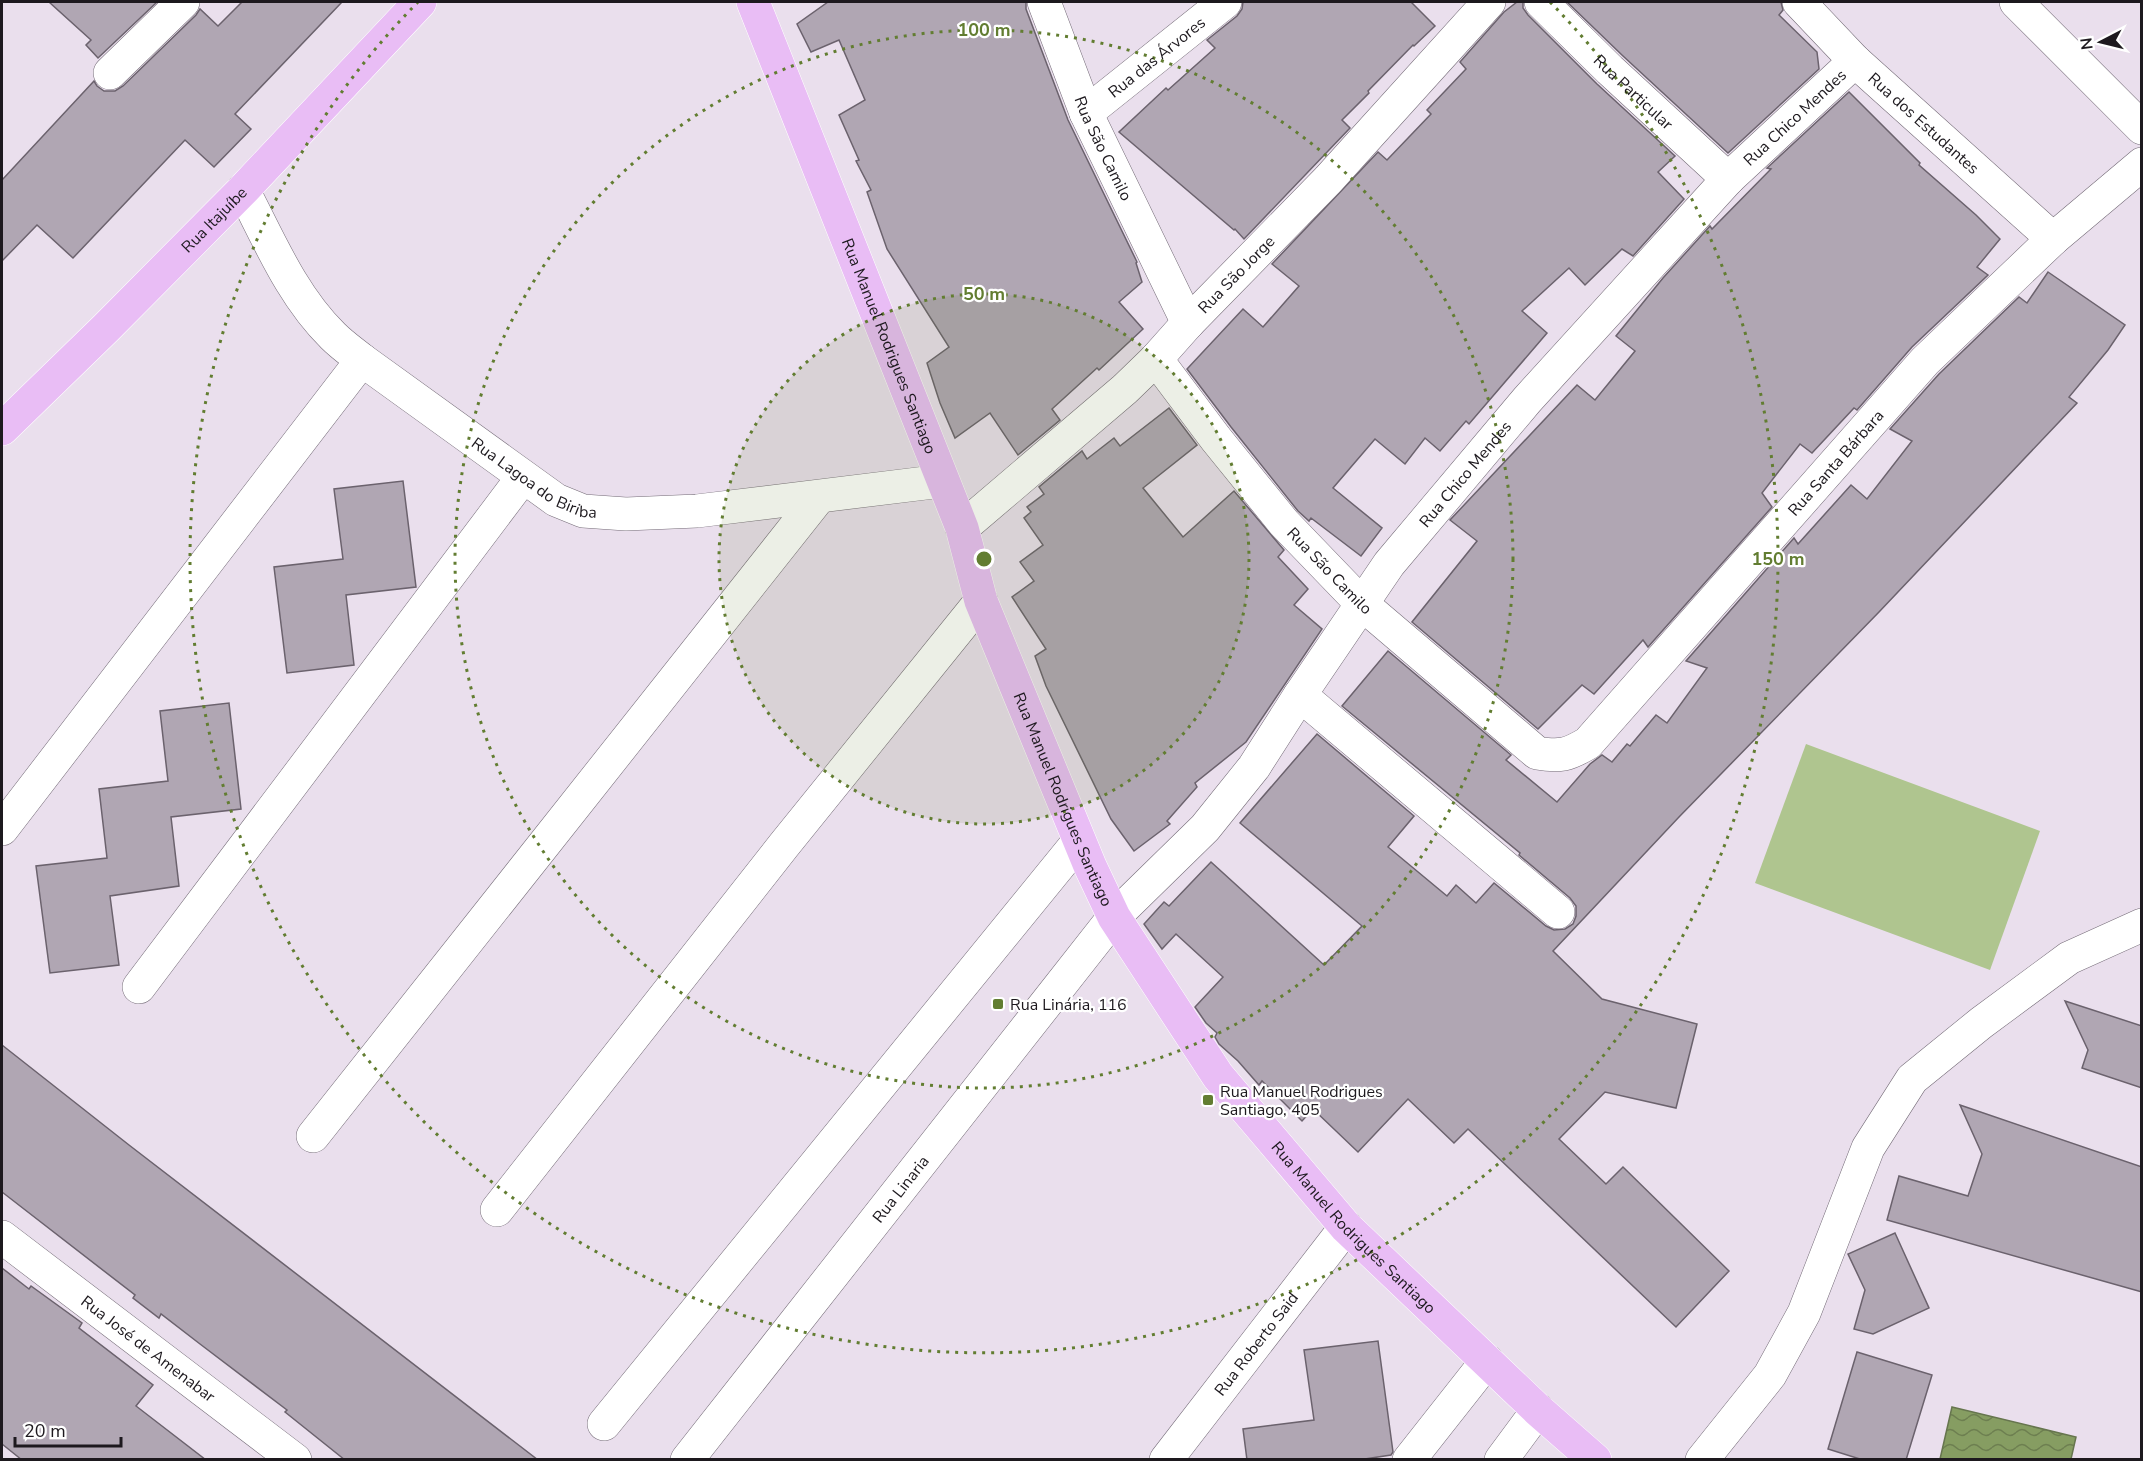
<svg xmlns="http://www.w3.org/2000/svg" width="2143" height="1461" font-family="'Nunito Sans',sans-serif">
	<defs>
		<pattern id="water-waves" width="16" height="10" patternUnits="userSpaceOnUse" patternTransform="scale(1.5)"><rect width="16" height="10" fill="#869d62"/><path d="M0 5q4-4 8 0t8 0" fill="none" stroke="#6d7f50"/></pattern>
	</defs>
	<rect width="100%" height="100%" fill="#eadfed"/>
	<!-- pitch -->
	<polygon fill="#afc58f" points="1806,744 2040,831 1990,970 1755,883"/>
	<!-- water -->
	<polygon fill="url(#water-waves)" stroke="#66754e" stroke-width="1.5" points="1952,1407 2076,1437 2071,1459 1940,1459"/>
	<!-- building -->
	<g fill="#b0a6b3" stroke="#6b626d" stroke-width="1.5">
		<polygon points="49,2 157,2 98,58 86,45 91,40"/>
		<polygon points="242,2 342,2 235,114 251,129 214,167 185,140 73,258 37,225 2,261 2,180 94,81 97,86 104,91 115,91 123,86 196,15 200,9 218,26"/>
		<polygon points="828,2 1026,2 1026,9 1068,120 1137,262 1136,263 1142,282 1119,302 1143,329 1099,370 1097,368 1052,409 1060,420 1018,455 990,413 955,438 940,403 927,363 949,347 887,249 867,192 871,190 856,161 859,160 839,115 865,100 839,40 811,52 797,24"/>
		<polygon points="1243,2 1411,2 1435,26 1414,46 1413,45 1368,91 1369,93 1342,120 1350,128 1244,239 1235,229 1234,230 1119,132 1166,88 1168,90 1215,48 1207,40 1237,16 1242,9"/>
		<polygon points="1517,2 1523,2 1523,8 1528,15 1597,84 1675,156 1658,172 1684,199 1633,256 1622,249 1585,285 1569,268 1522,311 1547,333 1469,424 1466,421 1440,451 1425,438 1405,464 1375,439 1333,488 1382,528 1361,556 1311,518 1309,521 1298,511 1231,427 1187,369 1243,309 1263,327 1299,286 1272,264 1378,152 1387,160 1431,114 1427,110 1466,69 1460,62 1504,12"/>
		<polygon points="1567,2 1781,2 1783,10 1779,15 1817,52 1819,69 1728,153 1623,56"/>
		<polygon points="1849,92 1920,163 1919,165 1976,215 2000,239 1977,267 1988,275 1912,347 1857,410 1854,408 1812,453 1800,444 1762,493 1772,507 1648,647 1643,640 1594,694 1582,685 1538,729 1412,622 1477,541 1450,520 1577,385 1595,400 1635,351 1616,336 1663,278 1710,226 1712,229 1771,169 1767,168"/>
		<polygon points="2048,272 2125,325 2108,350 2069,397 2077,403 1879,612 1679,817 1553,951 1602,999 1697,1024 1676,1108 1605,1092 1559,1139 1606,1184 1623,1167 1729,1271 1676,1327 1468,1129 1454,1143 1408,1099 1358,1152 1313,1109 1302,1121 1262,1081 1259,1085 1238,1061 1219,1044 1215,1037 1217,1033 1206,1023 1195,1007 1223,977 1176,934 1162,949 1144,924 1164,902 1169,906 1211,862 1324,965 1362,926 1240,823 1317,734 1414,816 1388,847 1447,896 1456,885 1476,903 1494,883 1546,926 1554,930 1565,929 1573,924 1576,916 1576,906 1570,898 1519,855 1520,853 1342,706 1388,651 1511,755 1506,760 1557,802 1590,764 1602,755 1612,762 1627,744 1630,746 1656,715 1667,723 1707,668 1686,661 1794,538 1798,544 1851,485 1867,499 1912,441 1890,429 1939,374 2019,297 2027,303"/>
		<polygon points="1169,408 1197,445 1143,488 1183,537 1234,491 1284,550 1278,557 1308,589 1294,605 1322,629 1246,742 1195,783 1197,787 1167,821 1170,824 1134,851 1111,819 1046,686 1035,656 1046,649 1012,597 1034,581 1020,562 1043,545 1024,518 1031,512 1027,507 1044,494 1039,487 1082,451 1087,459 1114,438 1120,446"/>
		<polygon points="403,481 416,587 346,595 354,665 287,673 274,567 343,559 334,489"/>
		<polygon points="229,703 241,809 171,817 179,886 110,896 119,965 50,973 36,866 107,858 99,789 168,781 160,711"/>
		<polygon points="2065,1001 2142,1026 2142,1088 2082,1068 2088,1050"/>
		<polygon points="2,1045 129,1145 538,1460 345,1460 285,1412 287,1410 200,1344 161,1314 159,1318 133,1298 135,1295 2,1192"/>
		<polygon points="1960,1105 2142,1167 2142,1292 1887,1220 1899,1176 1968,1196 1982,1154"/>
		<polygon points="1895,1233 1929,1308 1873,1334 1854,1329 1865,1290 1848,1254"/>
		<polygon points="2,1268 29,1289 31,1286 82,1323 79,1328 153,1385 136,1406 206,1460 22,1460 2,1444"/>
		<polygon points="1378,1341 1393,1452 1391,1455 1358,1460 1247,1460 1243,1429 1314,1420 1304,1350"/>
		<polygon points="1857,1352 1932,1375 1906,1460 1863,1460 1828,1449"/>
	</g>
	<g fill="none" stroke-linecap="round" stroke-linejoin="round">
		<defs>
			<g id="minor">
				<path id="s1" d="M1044,2L1086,113L1188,323"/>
				<path id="s2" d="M1541,2L1610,70L1728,179"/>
				<path id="s3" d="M1799,2L1855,61L2053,239"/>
				<polyline points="2016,2 2142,128"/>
				<polyline points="110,73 183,2"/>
				<path id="s4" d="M1086,113L1225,2"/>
				<path id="s5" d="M243,190C269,240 292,296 333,336C342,345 352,352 362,360L556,500L583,511L626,514L697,511L942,481"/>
				<path id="s6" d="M1156,359L1216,439L1284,523L1362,604L1537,753C1560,757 1568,755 1588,743L1925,361L2053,239L2142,164"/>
				<path id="s7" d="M962,528L1125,389L1156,359L1188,323L1328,180L1489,2"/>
				<polyline points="1300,695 1558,912"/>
				<polyline points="2,829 362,360"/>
				<polyline points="139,987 523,477"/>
				<polyline points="313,1136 819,497"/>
				<polyline points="497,1210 784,845 981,601"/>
				<path id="s8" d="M2,1237L295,1460"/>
				<polyline points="604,1424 1079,841"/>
				<path id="s9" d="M687,1460L1114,917L1205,828L1254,767L1300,695L1389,564L1527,400L1728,179L1855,61"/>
				<path id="s10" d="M1166,1460L1346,1227"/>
				<polyline points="1409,1460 1487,1361"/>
				<polyline points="1501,1460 1538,1410"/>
				<polyline points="1702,1460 1770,1375 1804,1313 1868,1148 1912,1079 1981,1023 2069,958 2142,925"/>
			</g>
			<g id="major">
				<path id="s11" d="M753,2L962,528L981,601L1090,866L1114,917L1218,1076L1346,1227L1538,1410L1595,1460"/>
				<path id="s12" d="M2,429L106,328L243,190L420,2"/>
			</g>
		</defs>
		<!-- minor casing -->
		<use href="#minor" stroke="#756c78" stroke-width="34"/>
		<!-- major casing -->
		<use href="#major" stroke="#fff" stroke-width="34"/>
		<!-- minor -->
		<use href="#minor" stroke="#fff" stroke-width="33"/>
		<!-- major -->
		<use href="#major" stroke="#e9bdf5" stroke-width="33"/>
	</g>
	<!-- distance rings -->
	<circle cx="984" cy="559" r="265" fill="#627d31" fill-opacity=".12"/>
	<g fill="none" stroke="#627d31" stroke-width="3" stroke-dasharray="3 6">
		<circle cx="984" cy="559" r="265"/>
		<circle cx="984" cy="559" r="529"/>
		<path d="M1550 2A794 794 0 1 1 418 2"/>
	</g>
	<!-- markers -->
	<g fill="#627d31" stroke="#fff" stroke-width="2">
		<rect x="992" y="998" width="12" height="12" rx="3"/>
		<rect x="1202" y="1094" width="12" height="12" rx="3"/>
	</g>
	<g text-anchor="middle" stroke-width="4.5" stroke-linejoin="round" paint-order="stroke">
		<!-- street labels -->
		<g font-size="16" fill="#1d191e" stroke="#fff">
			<text dy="6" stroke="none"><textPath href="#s4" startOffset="90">Rua das Árvores</textPath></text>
			<text dy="6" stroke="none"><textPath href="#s2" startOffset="129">Rua Particular</textPath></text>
			<text dy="6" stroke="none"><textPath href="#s9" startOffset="1744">Rua Chico Mendes</textPath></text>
			<text dy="6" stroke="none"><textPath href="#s3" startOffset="174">Rua dos Estudantes</textPath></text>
			<text dy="6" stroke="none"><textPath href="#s1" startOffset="158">Rua São Camilo</textPath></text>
			<text dy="6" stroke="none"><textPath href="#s12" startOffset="298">Rua Itajuíbe</textPath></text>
			<text dy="6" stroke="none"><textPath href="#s7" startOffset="374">Rua São Jorge</textPath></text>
			<text dy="6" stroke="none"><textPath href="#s11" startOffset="370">Rua Manuel Rodrigues Santiago</textPath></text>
			<text dy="6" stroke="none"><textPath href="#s6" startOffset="978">Rua Santa Bárbara</textPath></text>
			<text dy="6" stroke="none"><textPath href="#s9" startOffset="1258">Rua Chico Mendes</textPath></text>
			<text dy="6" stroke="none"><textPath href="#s5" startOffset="420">Rua Lagoa do Biriba</textPath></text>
			<text dy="6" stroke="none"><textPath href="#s6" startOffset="274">Rua São Camilo</textPath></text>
			<text dy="6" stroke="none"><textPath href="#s11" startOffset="856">Rua Manuel Rodrigues Santiago</textPath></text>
			<text dy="6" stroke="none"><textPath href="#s9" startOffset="345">Rua Linaria</textPath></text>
			<text dy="6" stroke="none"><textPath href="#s11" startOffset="1378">Rua Manuel Rodrigues Santiago</textPath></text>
			<text dy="6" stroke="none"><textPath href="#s10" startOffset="147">Rua Roberto Said</textPath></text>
			<text dy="6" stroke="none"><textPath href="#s8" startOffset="184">Rua José de Amenabar</textPath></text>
		</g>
		<!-- poi labels -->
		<g font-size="16" fill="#1d191e" stroke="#fff" text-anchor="start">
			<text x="1010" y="1010">Rua Linária, 116</text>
			<text x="1220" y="1097">Rua Manuel Rodrigues<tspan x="1220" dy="18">Santiago, 405</tspan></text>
		</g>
	</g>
	<circle cx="984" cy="559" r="9" fill="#627d31" stroke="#fff" stroke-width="3"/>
	<g font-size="18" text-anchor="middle" font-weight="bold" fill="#627d31" stroke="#fff" stroke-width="4.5" stroke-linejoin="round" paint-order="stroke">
		<text x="984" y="36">100 m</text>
		<text x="984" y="300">50 m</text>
		<text x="1778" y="565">150 m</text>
	</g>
	<!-- border -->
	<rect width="2143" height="1461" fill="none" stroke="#1d191e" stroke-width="6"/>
	<!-- north arrow -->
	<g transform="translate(2101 42) rotate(263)" stroke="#ffffff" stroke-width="4.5" paint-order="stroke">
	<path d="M0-4.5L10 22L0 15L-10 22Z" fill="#1d191e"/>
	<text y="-9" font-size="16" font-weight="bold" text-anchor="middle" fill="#1d191e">N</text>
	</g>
	<!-- scale -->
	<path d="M15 1437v9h106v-9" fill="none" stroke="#1d191e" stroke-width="3"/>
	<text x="24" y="1437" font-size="18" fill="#1d191e" stroke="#ffffff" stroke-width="4.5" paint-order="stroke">20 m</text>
</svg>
